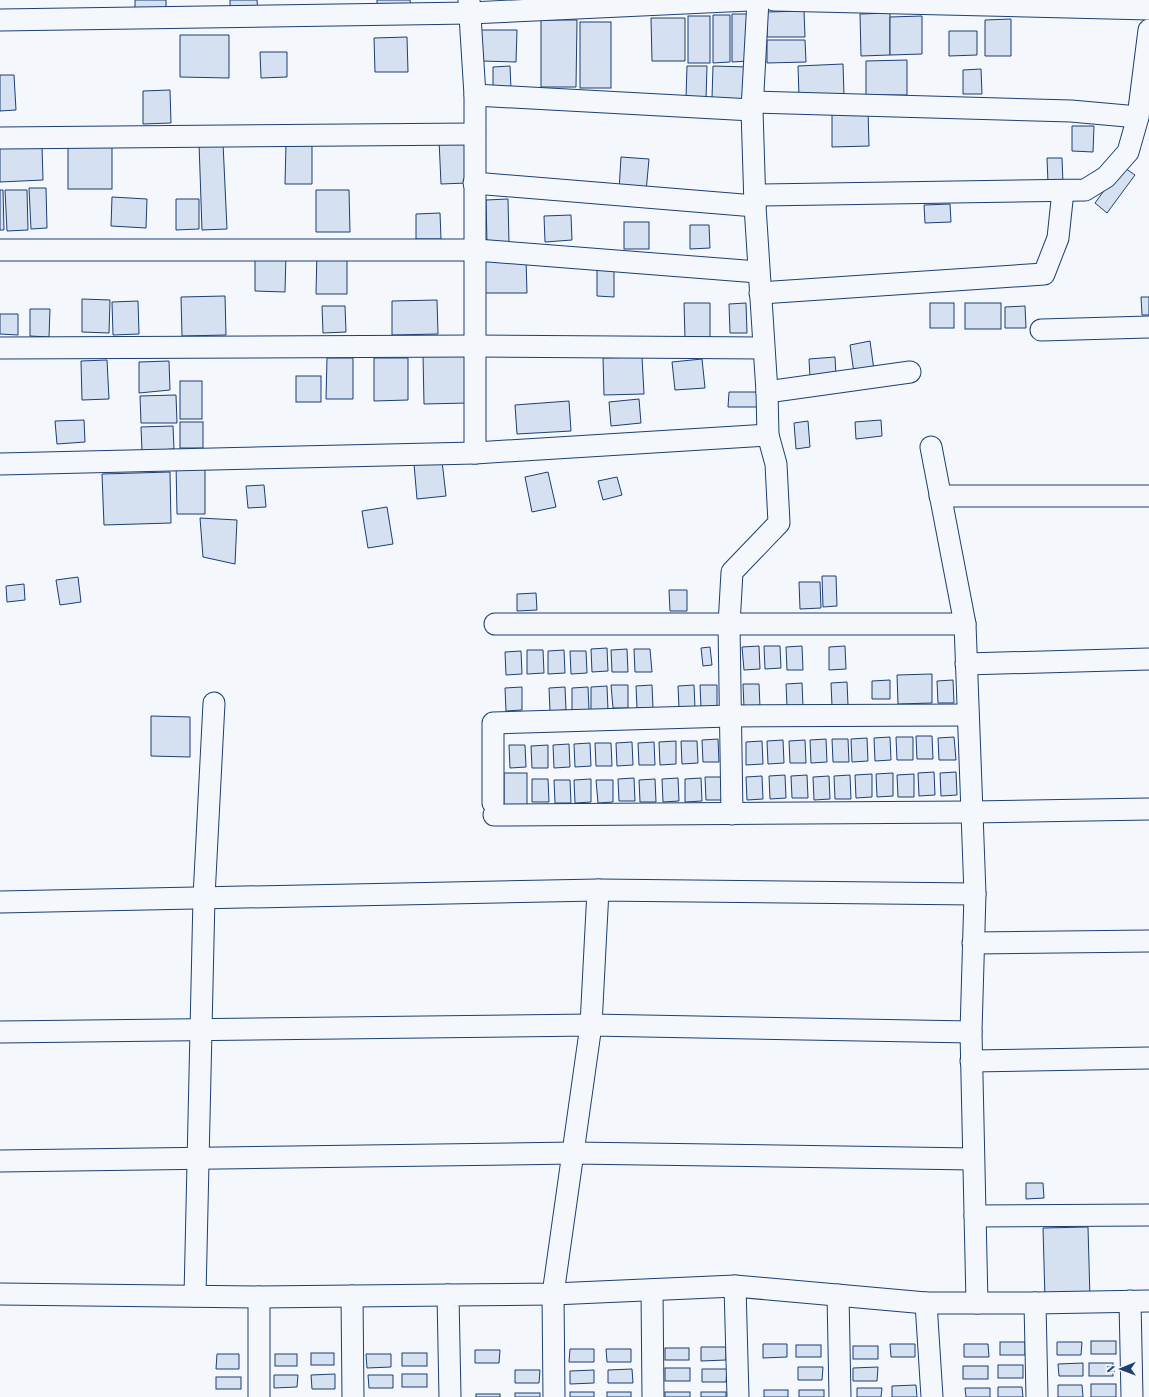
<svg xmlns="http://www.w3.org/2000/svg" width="1149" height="1397" font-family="'Playfair Display',serif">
	<rect width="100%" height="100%" fill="#f4f7fb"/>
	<!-- building -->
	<g fill="#d5e0f0" stroke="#1d3f73">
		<polygon points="135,0 166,0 166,13 135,12"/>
		<polygon points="230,0 257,0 258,12 230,13"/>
		<polygon points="377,0 410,0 411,7 377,9"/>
		<polygon points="804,11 805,37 767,37 767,12"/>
		<polygon points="890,13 890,55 861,56 860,14"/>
		<polygon points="732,14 749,14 749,61 732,62"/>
		<polygon points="713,15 730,15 730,62 713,63"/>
		<rect x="688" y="16" width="22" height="47"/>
		<polygon points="922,16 922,54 890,55 890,17"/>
		<polygon points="651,18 685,18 685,61 652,61"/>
		<polygon points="1011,19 1011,56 985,56 985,20"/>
		<polygon points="541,20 577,20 576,87 541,87"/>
		<rect x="580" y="22" width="31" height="66"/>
		<polygon points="481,30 517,30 516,62 481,61"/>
		<polygon points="949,31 977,31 977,55 949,56"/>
		<polygon points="180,35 229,35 229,78 180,77"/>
		<polygon points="407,37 408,72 375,72 374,38"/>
		<polygon points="767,40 805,40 806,62 767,63"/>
		<polygon points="260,52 287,52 287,77 261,78"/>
		<polygon points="907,60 907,95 866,95 866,61"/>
		<polygon points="843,64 844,95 799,96 798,66"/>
		<polygon points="510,66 511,89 493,89 493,67"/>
		<polygon points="687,66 707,66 706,99 686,98"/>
		<polygon points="713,66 749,67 748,99 712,98"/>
		<polygon points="981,69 982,94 963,94 963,70"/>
		<polygon points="0,75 14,75 16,110 0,111"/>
		<polygon points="170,90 171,123 143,124 143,91"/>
		<polygon points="868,109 869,146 832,147 832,110"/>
		<polygon points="1072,126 1094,126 1093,152 1072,151"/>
		<polygon points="465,139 467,183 441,184 439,140"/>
		<rect x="68" y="142" width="44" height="47"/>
		<polygon points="199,143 223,143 227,229 202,230"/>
		<polygon points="286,143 312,143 312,184 285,184"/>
		<polygon points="42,146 43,180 0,182 0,148"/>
		<polygon points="621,157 649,159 646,192 619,190"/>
		<polygon points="1047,158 1062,158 1063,183 1048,183"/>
		<polygon points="1122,166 1135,175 1107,213 1095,203"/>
		<polygon points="29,188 46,188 47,228 31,229"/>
		<polygon points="0,190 3,190 4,230 0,230"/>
		<polygon points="5,190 27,190 28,230 7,231"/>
		<polygon points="316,190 349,190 350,232 316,232"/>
		<polygon points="112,197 147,199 146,228 111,226"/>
		<polygon points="176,199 199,199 199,229 176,230"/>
		<polygon points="508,199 509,244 487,244 486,200"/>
		<polygon points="950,204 951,222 925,223 924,205"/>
		<polygon points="440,213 441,239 416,239 416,214"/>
		<polygon points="571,215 572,240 545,242 544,216"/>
		<rect x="624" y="222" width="25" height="27"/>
		<polygon points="690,225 709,225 710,248 690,249"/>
		<polygon points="317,251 347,251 347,294 316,294"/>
		<polygon points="255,253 286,253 285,292 255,291"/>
		<polygon points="526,258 527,293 485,293 485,259"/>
		<polygon points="597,270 614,271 614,297 597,296"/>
		<polygon points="225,296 226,335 182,336 181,297"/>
		<polygon points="1141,297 1149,297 1149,315 1142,315"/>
		<polygon points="82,299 110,300 109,333 82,332"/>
		<polygon points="437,300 438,334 392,335 392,301"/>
		<polygon points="138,301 139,334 113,335 112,302"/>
		<polygon points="684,303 710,303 710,337 685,338"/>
		<polygon points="746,303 747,333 730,333 729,304"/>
		<rect x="930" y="303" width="24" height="25"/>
		<rect x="965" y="303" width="36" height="26"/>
		<polygon points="322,306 345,306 346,332 323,333"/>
		<polygon points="1025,306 1026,328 1005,328 1005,307"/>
		<polygon points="30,309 50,309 49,337 30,336"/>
		<polygon points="0,314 18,314 18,335 0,334"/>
		<polygon points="870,341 874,370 854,373 850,345"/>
		<polygon points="423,355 467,355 468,403 424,404"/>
		<polygon points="642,357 644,394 604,395 603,358"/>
		<polygon points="835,357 836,376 810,377 809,359"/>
		<polygon points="327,358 353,358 353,399 326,399"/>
		<polygon points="374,358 408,358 408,400 374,401"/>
		<polygon points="702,359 705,388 675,390 672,362"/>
		<polygon points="107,360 109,399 82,400 81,361"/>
		<polygon points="169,361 170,390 139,393 139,362"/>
		<rect x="296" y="376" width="25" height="26"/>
		<rect x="180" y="381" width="22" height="38"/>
		<polygon points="729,392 759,392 759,407 728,407"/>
		<polygon points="176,395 177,423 141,423 140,396"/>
		<polygon points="639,399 641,423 611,426 609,402"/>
		<polygon points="569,401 571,431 517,434 515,405"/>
		<polygon points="84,420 85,442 57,444 55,421"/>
		<polygon points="881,420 882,436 856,439 855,422"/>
		<polygon points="808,421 810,447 796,449 794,423"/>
		<rect x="180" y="422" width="23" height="26"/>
		<polygon points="173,426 174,449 142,451 141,427"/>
		<polygon points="442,461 446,496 417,499 414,464"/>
		<polygon points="176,463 205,463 205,514 177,514"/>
		<polygon points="170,472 171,523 104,525 102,474"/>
		<polygon points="548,472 556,507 532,512 525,477"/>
		<polygon points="617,477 622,495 603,500 598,481"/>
		<polygon points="264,485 266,507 248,508 246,486"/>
		<polygon points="387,507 393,544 368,548 362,511"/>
		<polygon points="200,518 237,520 235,564 203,557"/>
		<polygon points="822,576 836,576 837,606 823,607"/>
		<polygon points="78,577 81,602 60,605 56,580"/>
		<polygon points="799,582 820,582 821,608 800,609"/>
		<polygon points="24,584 25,600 7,602 6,586"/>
		<polygon points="669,590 687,590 687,611 670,611"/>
		<polygon points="536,593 537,610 517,611 517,594"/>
		<polygon points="759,646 760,669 744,670 742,647"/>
		<polygon points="764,646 780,646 781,668 765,669"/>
		<polygon points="802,646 803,670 787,670 786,647"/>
		<polygon points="845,646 846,669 829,670 829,647"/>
		<polygon points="710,647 712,665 703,666 701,648"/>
		<polygon points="607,648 608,671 592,672 591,649"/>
		<polygon points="627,649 628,672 612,672 611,650"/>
		<polygon points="634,649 650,649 652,672 635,672"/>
		<polygon points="527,650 543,650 544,673 527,674"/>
		<polygon points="564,650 565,673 548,674 548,651"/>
		<polygon points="521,651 522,674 506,675 505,652"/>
		<polygon points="570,651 586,651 587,673 571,674"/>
		<polygon points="932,674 932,703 898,704 897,675"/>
		<polygon points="890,680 890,699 872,699 872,681"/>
		<polygon points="953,680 954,703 938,703 937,681"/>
		<polygon points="847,682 848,705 832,706 831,683"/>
		<polygon points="802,683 803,706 787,706 786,684"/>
		<polygon points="743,684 759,684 760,707 744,708"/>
		<polygon points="611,685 628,685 628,708 613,708"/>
		<polygon points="652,685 653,708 637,708 636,686"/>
		<polygon points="694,685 695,708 679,708 678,686"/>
		<polygon points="700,685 717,685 717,707 701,708"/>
		<polygon points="607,686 608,710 591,710 591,687"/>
		<polygon points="522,687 522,710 506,711 505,688"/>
		<polygon points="565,687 566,710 550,711 549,688"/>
		<polygon points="588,687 589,710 572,711 572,688"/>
		<polygon points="151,716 190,717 190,757 151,756"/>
		<polygon points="916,736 932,736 933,759 917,759"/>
		<polygon points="890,737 891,760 875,761 874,738"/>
		<polygon points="896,737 913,737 913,760 897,760"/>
		<polygon points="954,737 956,760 939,760 938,738"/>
		<polygon points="867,738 868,761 852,762 851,739"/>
		<polygon points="718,739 719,762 703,762 702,740"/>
		<polygon points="826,739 827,762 811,763 810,740"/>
		<polygon points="832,739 848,739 849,762 833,762"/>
		<polygon points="783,740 784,763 768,764 767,741"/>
		<polygon points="805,740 806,763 790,763 789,741"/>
		<polygon points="676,741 676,764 660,765 659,742"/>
		<polygon points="681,741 697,741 698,763 682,764"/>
		<polygon points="762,741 763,764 746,765 746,742"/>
		<polygon points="632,742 633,765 617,766 616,743"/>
		<polygon points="654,742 655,765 639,765 638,743"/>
		<polygon points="590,743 591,766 575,767 574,744"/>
		<polygon points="595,743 611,743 612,766 596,766"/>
		<polygon points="569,744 570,767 554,768 553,745"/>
		<polygon points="509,745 525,745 526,767 510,768"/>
		<polygon points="548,745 548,768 532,768 531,746"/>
		<polygon points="934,772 935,795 919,796 918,773"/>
		<polygon points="956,772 957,795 941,796 940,773"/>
		<rect x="504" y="773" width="23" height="32"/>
		<polygon points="893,773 893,796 877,797 876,774"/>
		<polygon points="872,774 872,797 856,798 855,775"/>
		<polygon points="914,774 914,797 898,797 897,775"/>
		<polygon points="785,775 786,798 770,799 769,776"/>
		<polygon points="807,775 808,798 792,798 791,776"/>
		<polygon points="850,775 851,799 835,799 834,776"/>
		<polygon points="762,776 763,799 747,800 746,777"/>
		<polygon points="829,776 830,799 814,800 813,777"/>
		<polygon points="705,777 721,777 722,800 706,800"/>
		<polygon points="634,778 635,801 619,801 618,779"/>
		<polygon points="678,778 679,801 663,802 662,779"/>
		<polygon points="701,778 702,801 685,802 685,779"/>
		<polygon points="532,779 548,779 549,802 532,802"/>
		<polygon points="591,779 591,802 575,803 574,780"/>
		<polygon points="655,779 656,802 640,802 639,780"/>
		<polygon points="554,780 570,780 571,803 555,803"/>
		<polygon points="596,780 613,780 613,802 598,803"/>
		<polygon points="1026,1183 1043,1183 1044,1198 1026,1199"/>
		<polygon points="1088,1227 1090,1298 1045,1299 1043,1228"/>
		<rect x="1091" y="1341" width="25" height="13"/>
		<rect x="1000" y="1342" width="25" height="13"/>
		<polygon points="1057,1342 1082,1342 1081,1355 1057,1355"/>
		<polygon points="763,1344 787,1344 787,1357 763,1358"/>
		<polygon points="890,1344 915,1344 915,1357 891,1357"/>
		<polygon points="964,1344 988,1344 989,1357 964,1357"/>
		<rect x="796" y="1345" width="25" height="12"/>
		<rect x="853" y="1346" width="25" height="13"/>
		<polygon points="701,1347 726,1347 726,1360 701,1361"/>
		<rect x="665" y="1348" width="24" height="12"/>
		<polygon points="570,1349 594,1349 594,1362 569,1362"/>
		<polygon points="606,1349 631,1349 631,1362 607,1362"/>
		<polygon points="475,1350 500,1350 499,1363 475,1363"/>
		<rect x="311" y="1353" width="23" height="12"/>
		<rect x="402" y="1353" width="25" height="13"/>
		<polygon points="217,1354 239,1354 239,1369 216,1369"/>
		<rect x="275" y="1354" width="22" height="12"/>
		<polygon points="366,1354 391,1354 391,1367 367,1368"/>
		<polygon points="1083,1363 1083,1376 1059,1376 1058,1364"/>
		<rect x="1089" y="1363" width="24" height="13"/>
		<rect x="998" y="1365" width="25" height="13"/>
		<rect x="963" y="1366" width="25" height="13"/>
		<polygon points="798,1367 823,1367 822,1380 798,1380"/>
		<polygon points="878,1367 877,1381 853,1381 853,1368"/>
		<rect x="665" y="1368" width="25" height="13"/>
		<polygon points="632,1369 633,1383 608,1383 608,1370"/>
		<polygon points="702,1369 727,1369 726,1382 702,1382"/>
		<polygon points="515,1370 540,1370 539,1383 515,1383"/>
		<polygon points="594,1370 594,1383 570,1384 570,1371"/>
		<polygon points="335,1374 335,1389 312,1389 311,1375"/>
		<rect x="402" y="1374" width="25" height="13"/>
		<polygon points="274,1375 298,1375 297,1387 274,1388"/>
		<polygon points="368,1375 393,1375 393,1388 369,1388"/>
		<rect x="216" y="1377" width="25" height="12"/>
		<rect x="1091" y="1384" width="25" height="13"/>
		<polygon points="916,1385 917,1397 892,1397 892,1386"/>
		<polygon points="1058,1385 1082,1385 1083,1397 1058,1397"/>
		<polygon points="998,1387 1022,1387 1023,1397 998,1397"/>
		<polygon points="857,1388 882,1388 881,1397 857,1397"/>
		<polygon points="965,1388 990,1388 990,1397 966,1397"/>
		<rect x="764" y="1390" width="24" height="7"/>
		<rect x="799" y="1390" width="25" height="7"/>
		<rect x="570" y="1392" width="24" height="5"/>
		<rect x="607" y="1392" width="24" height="5"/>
		<rect x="665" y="1392" width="25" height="5"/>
		<rect x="701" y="1392" width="25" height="5"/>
		<rect x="515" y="1393" width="25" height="4"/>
		<rect x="476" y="1394" width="24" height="3"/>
	</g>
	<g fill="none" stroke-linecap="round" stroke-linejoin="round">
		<defs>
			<g id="street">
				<polyline points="469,0 475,95 475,453"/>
				<polyline points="774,0 1149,9"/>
				<polyline points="0,20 470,13 749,0"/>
				<polyline points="475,95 752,110"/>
				<polyline points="752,102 1071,111 1138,117"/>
				<polyline points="0,138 473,134"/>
				<polyline points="474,183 755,206"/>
				<polyline points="755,195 1085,190 1106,177 1128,152 1138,117 1149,30"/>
				<polyline points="0,250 476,250 758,272"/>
				<polyline points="760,293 1044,274 1058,238 1063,191"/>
				<polyline points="1041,330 1149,327"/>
				<polyline points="0,348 474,346 763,348"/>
				<polyline points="767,392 910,372"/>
				<polyline points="931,447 965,624 975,894 971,1032 977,1303"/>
				<polyline points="0,464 475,453 768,435"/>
				<polyline points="940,496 1149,496"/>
				<polyline points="495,624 965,624"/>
				<polyline points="966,664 1149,659"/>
				<polyline points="493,803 493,723 730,716 968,715"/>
				<polyline points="732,814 729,625 732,572 779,523 776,464 768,435 767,392 755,206 752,110 758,0"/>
				<polyline points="494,815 972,812 1149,809"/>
				<polyline points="0,902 598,890 975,894"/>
				<polyline points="973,943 1149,941"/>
				<polyline points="0,1032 591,1025 971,1032"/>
				<polyline points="971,1061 1149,1058"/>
				<polyline points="0,1161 574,1153 973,1159"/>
				<polyline points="975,1216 1149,1215"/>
				<polyline points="735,1286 738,1397"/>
				<polyline points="652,1290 653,1397"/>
				<polyline points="0,1294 259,1297 448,1295"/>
				<polyline points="838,1295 840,1397"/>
				<polyline points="195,1296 204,897 214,703"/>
				<polyline points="352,1296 353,1397"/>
				<polyline points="259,1297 259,1397"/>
				<polyline points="1130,1301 1132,1397"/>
				<polyline points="926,1303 932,1397"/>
				<polyline points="1035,1303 1037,1397"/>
				<polyline points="450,1397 448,1295 553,1294 735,1286 926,1303 1035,1303 1149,1301"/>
				<polyline points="554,1397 553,1294 591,1025 598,890"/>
			</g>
		</defs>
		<!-- street casing -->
		<use href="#street" stroke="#1d3f73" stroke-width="23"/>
		<!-- street -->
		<use href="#street" stroke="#f4f7fb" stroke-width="21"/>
	</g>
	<!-- north arrow -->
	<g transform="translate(1121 1369) rotate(269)" stroke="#f4f7fb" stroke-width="3" paint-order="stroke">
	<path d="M0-3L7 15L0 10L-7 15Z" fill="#1d3f73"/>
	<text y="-6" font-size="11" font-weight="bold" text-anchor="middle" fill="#1d3f73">N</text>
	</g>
</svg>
